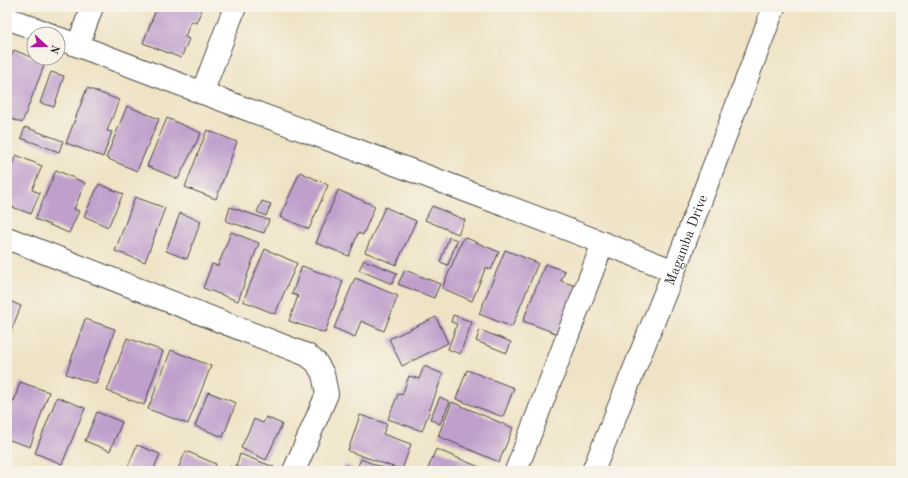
<svg xmlns="http://www.w3.org/2000/svg" width="908" height="478" font-family="'Old Standard TT',serif">
	<rect width="100%" height="100%" fill="#f7f3e8"/>
	<filter id="ink" filterUnits="userSpaceOnUse"><feTurbulence type="fractalNoise" baseFrequency=".025" numOctaves="2"/><feDisplacementMap in="SourceGraphic" scale="8" xChannelSelector="R" yChannelSelector="G"/><feConvolveMatrix kernelMatrix="1 2 1 2 8 2 1 2 1" color-interpolation-filters="sRGB"/></filter>
	<filter id="wash" filterUnits="userSpaceOnUse"><feTurbulence type="fractalNoise" baseFrequency=".012" numOctaves="4" result="noise"/><feDisplacementMap in="SourceGraphic" scale="16" xChannelSelector="R" yChannelSelector="G"/><feGaussianBlur stdDeviation="0.9" result="paint"/><feColorMatrix in="noise" values="0 0 0 0 0 0 0 0 0 0 0 0 0 0 0 0 0 1.4 0 .05"/><feComposite in="paint" operator="in"/></filter>
	<g filter="url(#wash)">
		<rect width="100%" height="100%" fill="#efe3c5"/>
		<g id="blocks">
			<!-- building -->
			<g fill="#bfa0cc">
				<polygon points="157,7 203,7 196,23 191,21 185,37 189,39 181,58 143,43"/>
				<polygon points="14,50 45,63 22,123 7,117 7,67"/>
				<polygon points="51,72 64,76 54,107 40,103"/>
				<polygon points="87,88 119,100 107,131 112,132 103,157 66,143"/>
				<polygon points="127,106 159,119 137,171 106,158"/>
				<polygon points="167,118 201,133 178,179 147,166"/>
				<polygon points="25,127 63,141 59,152 21,138"/>
				<polygon points="207,130 237,142 216,199 185,187"/>
				<polygon points="16,155 42,166 32,190 40,193 31,214 7,205 7,178"/>
				<polygon points="56,170 85,183 74,209 79,211 69,233 35,219"/>
				<polygon points="300,172 328,185 309,229 280,217"/>
				<polygon points="99,184 123,194 108,227 84,216"/>
				<polygon points="338,190 375,206 363,235 358,233 349,256 316,243"/>
				<polygon points="135,197 165,208 145,262 115,251"/>
				<polygon points="262,201 271,204 266,216 257,212"/>
				<polygon points="432,206 465,220 458,234 425,220"/>
				<polygon points="230,207 269,220 264,233 226,221"/>
				<polygon points="385,207 416,221 396,265 365,252"/>
				<polygon points="180,213 201,221 187,259 166,251"/>
				<polygon points="231,232 259,243 238,301 203,288 212,264 218,266"/>
				<polygon points="449,237 457,240 448,265 440,262"/>
				<polygon points="464,237 499,252 491,270 486,267 472,301 442,288"/>
				<polygon points="265,249 297,263 275,314 243,301"/>
				<polygon points="505,250 538,263 512,327 479,314"/>
				<polygon points="364,260 397,273 392,284 359,270"/>
				<polygon points="545,264 565,271 561,281 576,286 558,334 523,321"/>
				<polygon points="302,266 343,281 325,333 289,321 298,296 292,294"/>
				<polygon points="405,270 440,284 434,298 398,284"/>
				<polygon points="355,278 398,296 384,331 361,321 355,337 334,328"/>
				<polygon points="7,300 21,306 7,341"/>
				<polygon points="453,315 472,322 460,354 448,349 457,324 451,322"/>
				<polygon points="436,317 448,343 402,366 389,339"/>
				<polygon points="85,319 115,329 96,384 66,374"/>
				<polygon points="480,330 511,342 507,353 476,341"/>
				<polygon points="127,338 163,351 144,405 107,391"/>
				<polygon points="171,350 211,366 188,424 148,409"/>
				<polygon points="424,366 443,374 422,431 388,419 398,394 402,395 409,376 419,379"/>
				<polygon points="467,370 514,388 503,417 456,399"/>
				<polygon points="20,382 49,392 30,447 7,439 7,409 10,400 14,401"/>
				<polygon points="208,392 236,403 223,437 195,426"/>
				<polygon points="57,397 85,408 62,464 35,453"/>
				<polygon points="440,397 450,402 440,424 430,419"/>
				<polygon points="452,402 513,428 499,462 438,436"/>
				<polygon points="97,412 122,422 110,451 85,441"/>
				<polygon points="360,415 387,424 383,434 411,444 402,470 348,451"/>
				<polygon points="266,417 282,424 266,460 241,448 254,419 263,423"/>
				<polygon points="137,445 160,454 153,471 126,471"/>
				<polygon points="436,449 489,471 427,471"/>
				<polygon points="186,451 216,464 213,471 177,471"/>
				<polygon points="240,454 274,467 273,471 249,471 236,466"/>
				<polygon points="361,459 391,471 369,471 358,466"/>
				<polygon points="345,465 361,471 342,471"/>
				<polygon points="230,466 241,471 228,471"/>
			</g>
		</g>
	</g>
	<g filter="url(#ink)">
		<use href="#blocks" fill-opacity="0" stroke="#484742" stroke-width="1"/>
		<g fill="none" stroke-linecap="round" stroke-linejoin="round">
			<defs>
				<g id="minor">
					<polyline points="7,18 49,34"/>
					<path d="M58,38C262,117 470,189 674,271"/>
					<polyline points="78,45 92,7"/>
					<polyline points="202,93 235,7"/>
					<polyline points="7,238 307,355 316,362 323,374 327,394 294,471"/>
					<polyline points="516,471 603,243"/>
					<path id="s1" d="M593,471L674,271L774,7"/>
				</g>
			</defs>
			<!-- minor casing -->
			<use href="#minor" stroke="#484742" stroke-width="24"/>
			<!-- minor -->
			<use href="#minor" stroke="#fff" stroke-width="22"/>
		</g>
	</g>
	<g text-anchor="middle" stroke-width="3" stroke-linejoin="round" paint-order="stroke">
		<!-- street labels -->
		<g font-size="14" fill="#2b2b2b" stroke="#f7f3e8">
			<text dy="5" stroke="none"><textPath href="#s1" startOffset="249">Magamba Drive</textPath></text>
		</g>
	</g>
	<!-- margin -->
	<rect width="908" height="478" fill="none" stroke="#f7f3e8" stroke-width="24"/>
	<!-- north arrow -->
	<g transform="translate(46 46) rotate(111)"><circle r="19" fill="#f7f3e8" stroke="#a5a39c"/>
	<path d="M0-3L7 15L0 10L-7 15Z" fill="#b5179e"/>
	<text y="-6" font-size="11" font-weight="bold" text-anchor="middle" fill="#2b2b2b">N</text>
	</g>
</svg>
